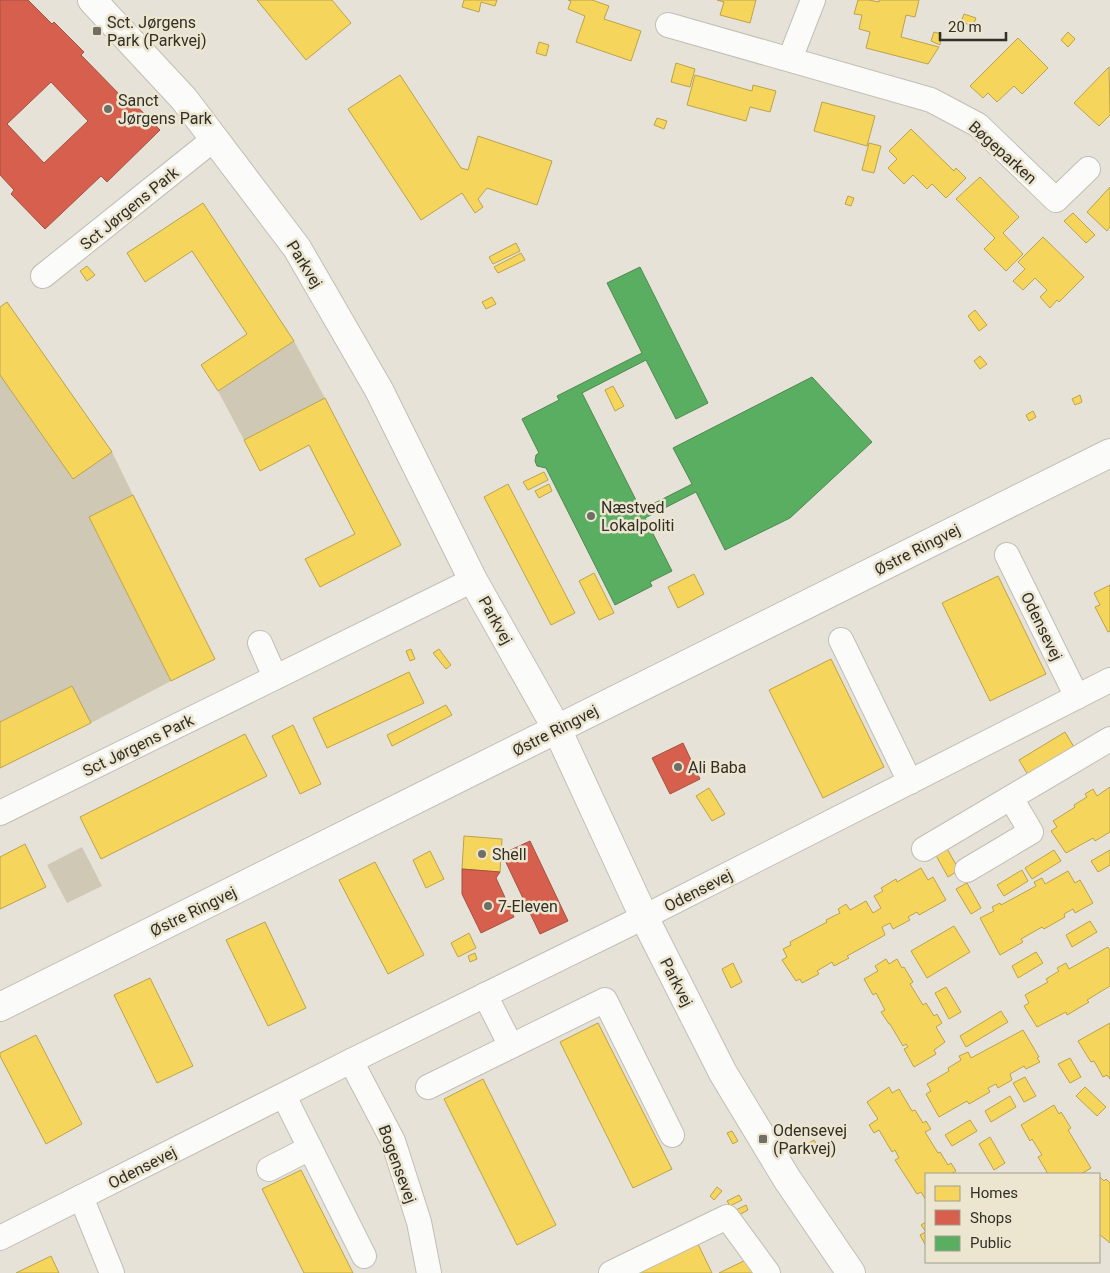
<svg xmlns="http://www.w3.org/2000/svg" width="1110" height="1273" font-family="Roboto,sans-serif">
	<rect width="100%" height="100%" fill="#e6e2d7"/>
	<!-- green -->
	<g fill="#cec8b5">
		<polygon points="294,341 325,398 244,440 218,391"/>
		<polygon points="0,375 73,479 112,452 133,495 89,517 171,681 91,723 72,686 0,722"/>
		<polygon points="82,847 102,886 67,903 47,865"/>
	</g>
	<!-- homes -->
	<g fill="#f6d55c" stroke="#bba34c">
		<polygon points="257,0 332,0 351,23 306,60"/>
		<polygon points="464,0 497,0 495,6 481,2 479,12 462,7"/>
		<polygon points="568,0 592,0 609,6 604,19 641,31 631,61 576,42 585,16 568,9 571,1"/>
		<polygon points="717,0 756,0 750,23 720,15 724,2"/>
		<polygon points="858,0 869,0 879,2 879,0 919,0 915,17 906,15 901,37 939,47 928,64 866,48 870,32 859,29 862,15 854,14"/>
		<polygon points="964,14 976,18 973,26 961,22"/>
		<polygon points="934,32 941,34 940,45 931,41"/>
		<polygon points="1068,32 1075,39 1068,47 1061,40"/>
		<polygon points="1018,38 1048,68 1022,94 1014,86 997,102 988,93 983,98 970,86"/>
		<polygon points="539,42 549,45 546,56 536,53"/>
		<polygon points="676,63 695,69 690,87 671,82"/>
		<polygon points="1109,67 1110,115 1099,126 1074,103"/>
		<polygon points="400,75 461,168 468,170 478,136 552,161 537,205 487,188 478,199 483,207 475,213 462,193 421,220 348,109"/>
		<polygon points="695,75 752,91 753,85 776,91 770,112 750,107 746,121 687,105"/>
		<polygon points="822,102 875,116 867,146 814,131"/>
		<polygon points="657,118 667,121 664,129 654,125"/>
		<polygon points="911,129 954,171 956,168 966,178 946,198 932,184 927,189 913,175 904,184 888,168 897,159 889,151"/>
		<polygon points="869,143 881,146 874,173 862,170"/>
		<polygon points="980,177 1019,217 1003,233 1023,254 1006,271 984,249 995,238 956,199"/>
		<polygon points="1110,187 1110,227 1107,231 1087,212"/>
		<polygon points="848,196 854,198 851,206 845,204"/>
		<polygon points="203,203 294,341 218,391 201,365 247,334 192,251 145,282 127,253"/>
		<polygon points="1073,213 1095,235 1086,243 1064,221"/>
		<polygon points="1043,237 1084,277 1059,302 1057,300 1050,308 1040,297 1047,290 1035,278 1023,290 1013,281 1025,269 1018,262"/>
		<polygon points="516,243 520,251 493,264 489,257"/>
		<polygon points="521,253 525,260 498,273 494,267"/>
		<polygon points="87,266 95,275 87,281 80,271"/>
		<polygon points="492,297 496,304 486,309 482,302"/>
		<polygon points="7,302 112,452 73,479 0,375 0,307"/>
		<polygon points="975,310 987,325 979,331 968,316"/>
		<polygon points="980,356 987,364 980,369 974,361"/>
		<polygon points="613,386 624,406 615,411 605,390"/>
		<polygon points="1080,395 1082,402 1075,405 1072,399"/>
		<polygon points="325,398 401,545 320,587 305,559 355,534 309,445 260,471 244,440"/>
		<polygon points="1033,411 1036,417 1029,421 1026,415"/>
		<polygon points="544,472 548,480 528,490 523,482"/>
		<polygon points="508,484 575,613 551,625 484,497"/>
		<polygon points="549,484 552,491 539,498 535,491"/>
		<polygon points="133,495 215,659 171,681 89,517"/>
		<polygon points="594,573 614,613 599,620 579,581"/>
		<polygon points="694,574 704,594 678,608 668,587"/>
		<polygon points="998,576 1046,674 990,701 942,603"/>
		<polygon points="1110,585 1110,631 1108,632 1095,607 1100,605 1094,593"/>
		<polygon points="411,649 415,659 410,661 406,651"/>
		<polygon points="439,649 451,665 446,669 433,653"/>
		<polygon points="831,659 884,767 823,798 769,690"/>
		<polygon points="409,672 424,703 327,748 313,718"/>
		<polygon points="72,686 91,723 0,768 0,722"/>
		<polygon points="446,705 452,715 392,746 387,735"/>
		<polygon points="293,725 321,784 300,794 272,736"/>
		<polygon points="1065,732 1074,747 1028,775 1019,760"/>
		<polygon points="245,734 267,776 101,859 80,817"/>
		<polygon points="1110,787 1110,832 1095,841 1093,838 1066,853 1051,831 1057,827 1053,821 1075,807 1074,805 1087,797 1085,794 1093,789 1097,796"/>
		<polygon points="709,788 725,814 712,821 696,796"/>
		<polygon points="464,836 502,839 500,872 462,869"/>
		<polygon points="25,844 46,887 0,909 0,857"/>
		<polygon points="945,845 959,870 948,877 934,852"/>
		<polygon points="1054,850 1061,861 1032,879 1025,868"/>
		<polygon points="1110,850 1110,865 1098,872 1091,861"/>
		<polygon points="430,851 444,879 426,888 413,860"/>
		<polygon points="375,862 424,955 388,974 339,880"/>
		<polygon points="921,868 928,880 933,877 946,900 919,915 917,912 908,917 910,920 893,929 890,923 882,927 885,935 847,956 849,958 834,966 832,962 817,971 819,974 802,983 800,979 796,981 782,960 787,957 783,949 791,945 790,942 827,922 826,920 840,913 838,909 846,904 850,910 866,901 873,913 881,908 874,896 883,891 881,888 896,879 897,882"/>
		<polygon points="1022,870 1028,881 1004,896 997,885"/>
		<polygon points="1068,871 1075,883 1080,880 1093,903 1075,913 1073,909 1064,914 1065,917 1044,929 1042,927 1021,939 1023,942 1000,955 980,918 994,911 992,907 1000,903 1001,905 1036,886 1034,882 1042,878 1045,884"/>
		<polygon points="967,883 981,908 971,914 956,889"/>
		<polygon points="1090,921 1097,932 1072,947 1066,935"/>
		<polygon points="265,922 306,1008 268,1026 226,940"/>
		<polygon points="954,926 970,952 927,978 911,951"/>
		<polygon points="469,933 476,948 458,957 451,943"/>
		<polygon points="1108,947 1110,950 1110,986 1087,1000 1089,1002 1067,1015 1066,1012 1037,1027 1024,1006 1029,1003 1025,995 1048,982 1046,979 1059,971 1057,968 1066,963 1069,969"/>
		<polygon points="1036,952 1043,963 1018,978 1012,966"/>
		<polygon points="475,953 477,959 470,962 468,956"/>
		<polygon points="886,959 889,964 897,959 902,968 904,967 913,982 910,984 923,1005 926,1003 934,1016 937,1014 942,1023 936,1027 945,1042 934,1050 936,1054 914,1067 904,1049 908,1047 906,1044 903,1046 890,1024 889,1024 881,1012 885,1010 876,993 873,995 864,979 878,971 875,966"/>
		<polygon points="733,963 742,982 731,988 722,969"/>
		<polygon points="150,978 193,1066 157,1083 114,995"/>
		<polygon points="946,987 961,1012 949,1019 935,993"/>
		<polygon points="1001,1011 1008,1022 966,1047 960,1036"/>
		<polygon points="598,1023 672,1169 633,1188 560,1042"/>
		<polygon points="1110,1023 1110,1079 1107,1075 1103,1077 1094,1061 1091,1062 1078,1041"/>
		<polygon points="1023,1030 1039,1057 1037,1058 1040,1062 1026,1069 1024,1066 1010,1074 1012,1080 998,1088 996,1084 988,1088 990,1092 969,1104 967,1101 939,1117 926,1094 931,1091 927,1084 949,1071 948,1068 961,1060 959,1056 968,1052 971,1058"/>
		<polygon points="36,1035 82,1124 46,1144 0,1056 0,1053"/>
		<polygon points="1070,1058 1081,1077 1070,1083 1058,1064"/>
		<polygon points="1025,1077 1036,1096 1024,1102 1013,1083"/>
		<polygon points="483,1079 556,1225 517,1245 444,1099"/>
		<polygon points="889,1087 892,1093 899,1089 912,1111 915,1110 923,1123 926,1121 931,1129 925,1132 938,1153 940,1152 948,1165 951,1163 956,1171 951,1174 926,1174 926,1200 921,1192 917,1194 895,1160 899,1158 895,1150 892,1152 879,1130 874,1133 869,1125 878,1119 867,1102"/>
		<polygon points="1085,1087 1106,1107 1097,1116 1076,1096"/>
		<polygon points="1010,1096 1016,1107 991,1122 985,1111"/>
		<polygon points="1054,1105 1059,1114 1061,1112 1071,1128 1068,1130 1091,1168 1081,1174 1048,1174 1038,1157 1042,1155 1032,1139 1030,1141 1021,1125"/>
		<polygon points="970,1120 977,1131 952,1146 945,1135"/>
		<polygon points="732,1131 738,1141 733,1144 727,1133"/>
		<polygon points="990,1137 1005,1163 994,1170 979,1144"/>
		<polygon points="814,1140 819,1149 814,1152 809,1143"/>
		<polygon points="301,1170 353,1273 304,1273 262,1189"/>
		<polygon points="1099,1176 1104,1181 1106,1179 1110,1183 1110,1243 1099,1234"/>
		<polygon points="717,1187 722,1191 714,1200 710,1196"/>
		<polygon points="739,1195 742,1200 730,1206 727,1201"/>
		<polygon points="746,1205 748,1210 739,1215 736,1210"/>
		<polygon points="926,1222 926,1246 920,1235 926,1232 921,1225"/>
		<polygon points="697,1242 712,1273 635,1273"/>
		<polygon points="51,1256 59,1273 16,1273"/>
		<polygon points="754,1256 762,1273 719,1273"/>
	</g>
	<!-- shops -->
	<g fill="#d6604d" stroke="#a45142" fill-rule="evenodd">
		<path d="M0,0H28L52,24L54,22L84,52L81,55L122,97L125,94L160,130L107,182L101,176L45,229L11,194L14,190L0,175ZM51,82L88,121L44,163L7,124Z"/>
		<polygon points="683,743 700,779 670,794 652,758"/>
		<polygon points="530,841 568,921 540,934 502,854"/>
		<polygon points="462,869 500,872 496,878 514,917 481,933 462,894"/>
	</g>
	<!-- public -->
	<polygon fill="#5aae61" stroke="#4e8850" points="640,267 708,403 676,419 646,360 582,393 641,510 692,484 673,448 812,377 872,442 790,518 725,550 696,492 645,518 672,571 650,582 652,586 615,605 546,468 537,466 535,461 536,455 539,453 522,419 559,400 557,396 642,353 607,283"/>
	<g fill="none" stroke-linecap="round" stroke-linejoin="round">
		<defs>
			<g id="minor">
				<polyline points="668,25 931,100 978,125 1056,200 1088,169"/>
				<polyline points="790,59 813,0"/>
				<polyline points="43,276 214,139"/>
				<polyline points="1007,555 1077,697"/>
				<polyline points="841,640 910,782"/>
				<polyline points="260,643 275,677"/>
				<polyline points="0,813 473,580"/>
				<polyline points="924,849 1110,739"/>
				<polyline points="967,870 1031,832 1011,798"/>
				<polyline points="485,995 511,1046"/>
				<polyline points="351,1061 393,1141 419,1222 429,1273"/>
				<polyline points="428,1087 605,1000 672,1135"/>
				<polyline points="284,1096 364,1256"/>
				<polyline points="269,1169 310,1148"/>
				<polyline points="81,1197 112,1273"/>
				<polyline points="0,1238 351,1061 644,917 1110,680"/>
				<polyline points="611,1273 727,1217 768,1273"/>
			</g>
			<g id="tertiary">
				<polyline points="92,0 184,99 297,248 379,390 473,580 557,729 644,917 723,1073 787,1179 851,1273"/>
				<polyline points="0,1007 1110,453"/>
			</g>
		</defs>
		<!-- minor casing -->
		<use href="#minor" stroke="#c2beb6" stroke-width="26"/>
		<!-- tertiary casing -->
		<use href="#tertiary" stroke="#c2beb6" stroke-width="30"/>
		<!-- minor -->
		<use href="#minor" stroke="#fbfbf9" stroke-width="24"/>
		<!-- tertiary -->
		<use href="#tertiary" stroke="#fbfbf9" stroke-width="28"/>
	</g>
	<!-- markers -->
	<g fill="#706e65" stroke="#ece6d1" stroke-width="2">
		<rect x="92" y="26" width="10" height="10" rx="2.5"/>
		<circle cx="108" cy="109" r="5"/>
		<circle cx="591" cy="516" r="5"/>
		<circle cx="678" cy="767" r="5"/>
		<circle cx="482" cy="854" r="5"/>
		<circle cx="488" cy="906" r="5"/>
		<rect x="758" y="1134" width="10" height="10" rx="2.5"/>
	</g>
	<g text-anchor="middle" stroke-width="5" stroke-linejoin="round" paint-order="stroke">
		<!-- poi labels -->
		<g font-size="16" fill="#312f27" stroke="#ece6d1" text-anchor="start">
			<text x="107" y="28">Sct. Jørgens<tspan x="107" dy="18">Park (Parkvej)</tspan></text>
			<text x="118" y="106">Sanct<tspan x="118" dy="18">Jørgens Park</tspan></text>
			<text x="601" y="513">Næstved<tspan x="601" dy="18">Lokalpoliti</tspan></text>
			<text x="688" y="773">Ali Baba</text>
			<text x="492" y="860">Shell</text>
			<text x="498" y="912">7-Eleven</text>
			<text x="773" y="1136">Odensevej<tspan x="773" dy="18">(Parkvej)</tspan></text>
		</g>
		<!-- street labels -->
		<g font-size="16" fill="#312f27" stroke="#ece6d1">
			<text transform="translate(1003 152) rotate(42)" y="6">Bøgeparken</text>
			<text transform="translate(129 208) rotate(-39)" y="6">Sct Jørgens Park</text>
			<text transform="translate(305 264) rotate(58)" y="6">Parkvej</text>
			<text transform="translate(917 549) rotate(-27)" y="6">Østre Ringvej</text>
			<text transform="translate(496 620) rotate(61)" y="6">Parkvej</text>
			<text transform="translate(1042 626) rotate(64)" y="6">Odensevej</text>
			<text transform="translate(555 730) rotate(-27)" y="6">Østre Ringvej</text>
			<text transform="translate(138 745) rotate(-26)" y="6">Sct Jørgens Park</text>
			<text transform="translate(698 890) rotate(-27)" y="6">Odensevej</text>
			<text transform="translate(193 911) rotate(-26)" y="6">Østre Ringvej</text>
			<text transform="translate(677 982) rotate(63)" y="6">Parkvej</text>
			<text transform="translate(398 1164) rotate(70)" y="6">Bogensevej</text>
			<text transform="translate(142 1167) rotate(-27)" y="6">Odensevej</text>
		</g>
	</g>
	<!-- legend -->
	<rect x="925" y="1173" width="175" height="90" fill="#ece6d1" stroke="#a19d8d"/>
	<rect x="935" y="1186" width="25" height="15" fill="#f6d55c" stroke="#a19d8d"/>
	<text x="970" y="1198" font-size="15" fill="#312f27">Homes</text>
	<rect x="935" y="1210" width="25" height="15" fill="#d6604d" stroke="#a19d8d"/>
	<text x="970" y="1223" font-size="15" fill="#312f27">Shops</text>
	<rect x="935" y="1236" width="25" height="15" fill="#5aae61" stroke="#a19d8d"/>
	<text x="970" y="1248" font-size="15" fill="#312f27">Public</text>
	<!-- scale -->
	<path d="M940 32v8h66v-8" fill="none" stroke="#312f27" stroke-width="2.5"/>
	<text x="948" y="32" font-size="15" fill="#312f27" stroke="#ece6d1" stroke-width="4" paint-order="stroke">20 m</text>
</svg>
